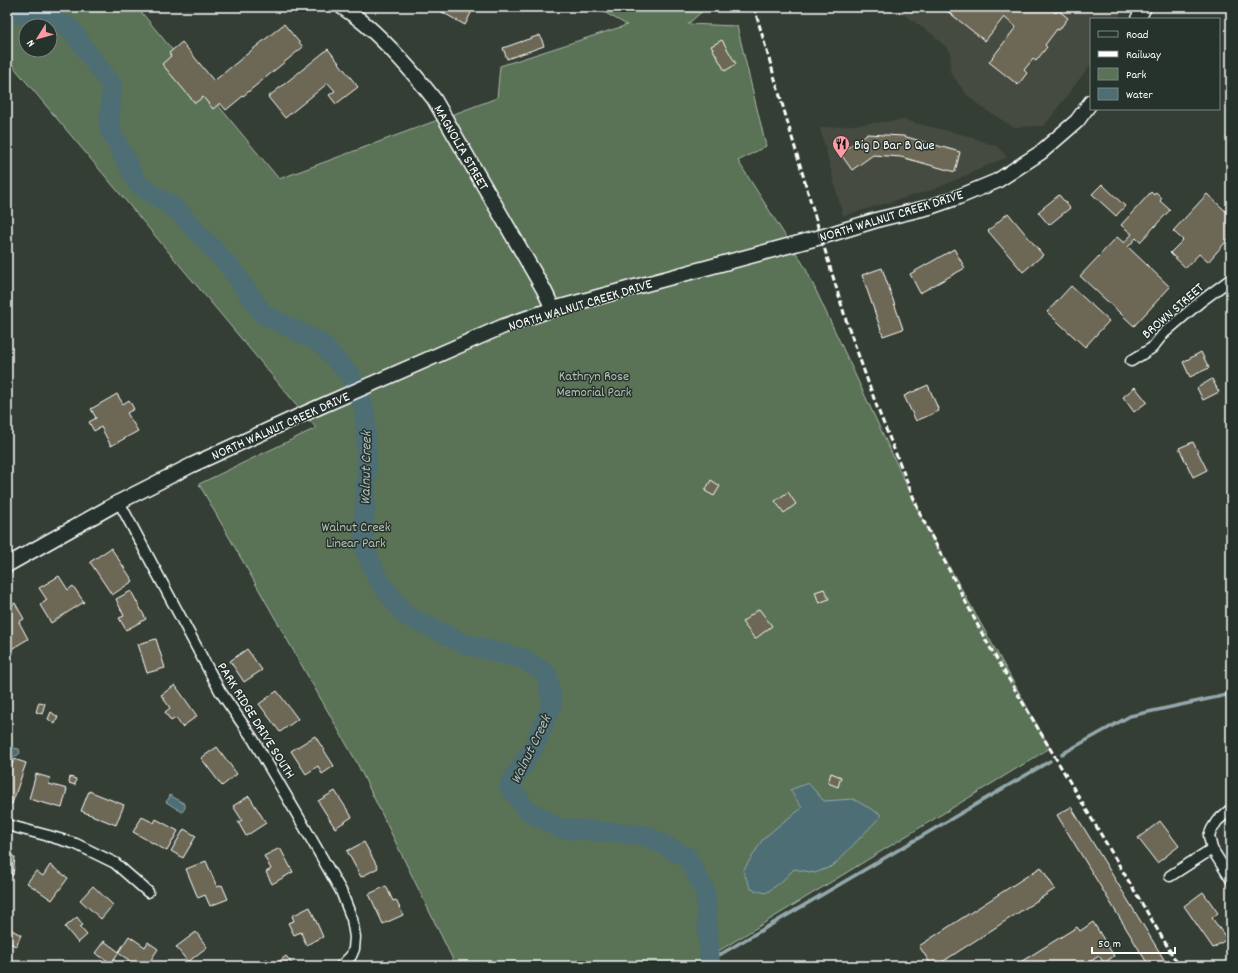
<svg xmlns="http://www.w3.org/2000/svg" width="1238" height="973" font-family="Dekko,sans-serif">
	<rect width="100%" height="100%" fill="#343e35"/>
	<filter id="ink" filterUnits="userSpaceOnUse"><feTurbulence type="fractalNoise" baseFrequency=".025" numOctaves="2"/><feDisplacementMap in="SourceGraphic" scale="8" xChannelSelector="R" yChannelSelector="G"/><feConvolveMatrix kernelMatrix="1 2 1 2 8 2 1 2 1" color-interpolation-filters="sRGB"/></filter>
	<g filter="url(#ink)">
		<!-- built -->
		<g fill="#454b3f">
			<polygon points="893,7 1124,7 1118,19 1091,19 1091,64 1044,126 1013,127 981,107 967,95 950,72 951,52 932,34"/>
			<polygon points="904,120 968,136 998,147 1007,157 935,189 843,216 820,128"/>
		</g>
		<!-- green -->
		<path fill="#5a7257" stroke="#acb8ab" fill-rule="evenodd" d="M7,7H137L279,179L497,98L500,66L627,25L595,7H707L688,24L737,26L766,146L738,161L805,267L921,516L1050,748L694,966H456L356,761L199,484L316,428L7,59ZM26,26H50V50H26Z"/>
		<!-- water -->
		<g fill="#4d6e74" stroke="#94a8ac">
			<path d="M14,748L19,749L20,753C18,756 12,757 7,758V750Z"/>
			<polygon points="808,783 824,801 853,799 882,815 833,866 815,873 794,869 782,881 766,893 751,889 743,871 763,839 783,822 802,808 790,790"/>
			<polygon points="170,795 185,804 185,808 182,812 166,802 168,799 169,799 169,798"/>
		</g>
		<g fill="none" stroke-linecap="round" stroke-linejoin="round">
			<!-- stream -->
			<g stroke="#94a8ac" stroke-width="3.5">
				<polyline points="1062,754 1130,716 1231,694"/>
				<polyline points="709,961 1050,761"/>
			</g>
			<!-- river -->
			<polyline stroke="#4d6e74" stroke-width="20" points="7,14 40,12 70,28 112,86 109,128 138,184 176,209 231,268 263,314 321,343 350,375 365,410 367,465 363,545 379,581 405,615 463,643 523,659 547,674 552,704 534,747 509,786 527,810 559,828 644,835 687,857 705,891 710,966"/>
		</g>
		<!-- building -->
		<g fill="#6d6855" stroke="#fff">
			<polygon points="433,7 474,7 465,25"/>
			<polygon points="942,7 1048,7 1056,13 1058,10 1068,18 1059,30 1057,29 1045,45 1047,47 1036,61 1033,59 1024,70 1027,73 1018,85 989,62 1016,27 1004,17 985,41"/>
			<polygon points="284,24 303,47 226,110 220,103 213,109 203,97 195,103 162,64 171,56 169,53 182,42 214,81"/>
			<polygon points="540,35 544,46 507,59 503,48"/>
			<polygon points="722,40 736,64 725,71 711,46"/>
			<polygon points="328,49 358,87 336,104 329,95 335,91 328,83 285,118 268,97"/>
			<polygon points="867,134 903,136 960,152 955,172 901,157 873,155 852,170 840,153"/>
			<polygon points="1102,184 1125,206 1116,216 1092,194"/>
			<polygon points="1151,192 1154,195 1156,192 1162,198 1160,201 1170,210 1140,242 1136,238 1128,247 1170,287 1134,326 1080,276 1117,237 1124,243 1132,234 1121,225"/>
			<polygon points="1207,194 1231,216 1231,236 1208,262 1199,254 1186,268 1170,253 1183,240 1173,231"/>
			<polygon points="1059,195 1070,208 1049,225 1038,212"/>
			<polygon points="1008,213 1043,255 1023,272 988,231"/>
			<polygon points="954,249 965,268 920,293 910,274"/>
			<polygon points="882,268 903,329 883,336 862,275"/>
			<polygon points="1071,286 1109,321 1085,347 1047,312"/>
			<polygon points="1201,352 1209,368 1190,377 1183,362"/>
			<polygon points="1212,379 1219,392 1203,400 1197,388"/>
			<polygon points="928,385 939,411 916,421 904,396"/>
			<polygon points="1135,387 1147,402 1134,412 1123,397"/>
			<polygon points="117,394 123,404 129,400 134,409 127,413 138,431 111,446 101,427 94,431 89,422 96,418 91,409"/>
			<polygon points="1193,442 1207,470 1193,477 1179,448"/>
			<polygon points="711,480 720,486 714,496 705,491"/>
			<polygon points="788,492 796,504 784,513 775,501"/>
			<polygon points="111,548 133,581 112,595 90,562"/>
			<polygon points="59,576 68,590 73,586 84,602 51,623 40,605 47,600 39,588"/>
			<polygon points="824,589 829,599 819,603 815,592"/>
			<polygon points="131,591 146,619 126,630 119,618 124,616 116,599"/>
			<polygon points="15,603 24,619 19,622 28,639 8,651 7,649 7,608"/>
			<polygon points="759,609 772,626 755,639 742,622"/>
			<polygon points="156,639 165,668 147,673 138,644"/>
			<polygon points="247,649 262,670 244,682 230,661"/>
			<polygon points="175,685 197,716 182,727 176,718 171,721 165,712 170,708 161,695"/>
			<polygon points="277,691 298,719 280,732 259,704"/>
			<polygon points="39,702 45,703 42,714 36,712"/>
			<polygon points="51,712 58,717 55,724 48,719"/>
			<polygon points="315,736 334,766 322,774 318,766 306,774 291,751"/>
			<polygon points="217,747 237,774 222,786 201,758"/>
			<polygon points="14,759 26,763 12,804 7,802 7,766 11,767"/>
			<polygon points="831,773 841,777 838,787 828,783"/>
			<polygon points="36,774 50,778 49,784 67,789 62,808 29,799"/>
			<polygon points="70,777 76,779 75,785 69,783"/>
			<polygon points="89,791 124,805 116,825 81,811"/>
			<polygon points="335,791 352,817 335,828 318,801"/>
			<polygon points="249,796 266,823 246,836 238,822 242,820 233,806"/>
			<polygon points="1071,807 1168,966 1149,966 1057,815"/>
			<polygon points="142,817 154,823 156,819 178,831 167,851 133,832"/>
			<polygon points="1160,821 1179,846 1157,863 1138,838"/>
			<polygon points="184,829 196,836 183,858 171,851"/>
			<polygon points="364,842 378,868 361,877 347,851"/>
			<polygon points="280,848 293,872 272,884 266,872 271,869 264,856"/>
			<polygon points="7,856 15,857 13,875 7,875"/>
			<polygon points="206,861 217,887 222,885 228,899 210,906 205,895 198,898 186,869"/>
			<polygon points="50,865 68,878 52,900 27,883 36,871 43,876"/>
			<polygon points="1041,867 1055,889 936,966 932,966 919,946"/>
			<polygon points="93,886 113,905 101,919 80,900"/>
			<polygon points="386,886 393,901 396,900 403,915 383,924 369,894"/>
			<polygon points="1203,892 1218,913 1212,918 1227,939 1213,948 1184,906"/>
			<polygon points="310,907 323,937 306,945 301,932 294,935 288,923 294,921 292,916"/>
			<polygon points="77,917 83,925 80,927 87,935 78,943 65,927"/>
			<polygon points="1093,922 1114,956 1104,963 1099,956 1083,966 1014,966 1077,927 1080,931"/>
			<polygon points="10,929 21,935 16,946 7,942 7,935"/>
			<polygon points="196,932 207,947 188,962 176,947"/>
			<polygon points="129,936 145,947 148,942 158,949 147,966 145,966 139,962 137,966 130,966 127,964 129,960 118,953"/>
			<polygon points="104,941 119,952 111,963 95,953"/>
			<polygon points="286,956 294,966 273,966"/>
			<polygon points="267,959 272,966 258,966"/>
			<polygon points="384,960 395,966 380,966"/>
			<polygon points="24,961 35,966 22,966"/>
			<polygon points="1231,961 1231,966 1223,966"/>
		</g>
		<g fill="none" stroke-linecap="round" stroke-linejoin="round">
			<defs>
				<g id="street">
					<polyline points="1131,361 1152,348 1164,333 1200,302 1231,279"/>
					<polyline points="119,502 220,691 253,739 305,828 341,891 352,919 355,937 354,949 351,956 341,966"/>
					<polyline points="1231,809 1217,821 1212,829 1209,836 1212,849 1231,879"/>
					<polyline points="7,825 49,836 76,844 115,863 148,892"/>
					<polyline points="1170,876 1212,849"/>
				</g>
				<g id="secondary">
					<path d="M342,7C350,12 358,18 365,24C390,46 413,72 434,99L544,290L553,309"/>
					<polyline points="1138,19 1144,7"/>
					<polyline points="7,565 119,502 192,465 310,411 504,326 553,309 821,237 880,219 930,207 956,198 997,181 1040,153 1077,121 1091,102"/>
				</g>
			</defs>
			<!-- street casing -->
			<use href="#street" stroke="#fff" stroke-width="13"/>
			<!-- secondary casing -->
			<use href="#secondary" stroke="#fff" stroke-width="17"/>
			<!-- street -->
			<use href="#street" stroke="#26332d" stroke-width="10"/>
			<!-- secondary -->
			<use href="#secondary" stroke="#26332d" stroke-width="14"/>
			<!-- rail -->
			<polyline stroke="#fff" stroke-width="3" stroke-dasharray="6 3" stroke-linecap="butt" points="754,7 821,237 847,323 877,407 921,516 985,639 1179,966"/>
		</g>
	</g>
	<!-- icons -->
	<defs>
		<symbol id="restaurant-pin" viewBox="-11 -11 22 30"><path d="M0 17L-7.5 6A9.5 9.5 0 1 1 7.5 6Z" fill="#ff9aa2" stroke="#26332d"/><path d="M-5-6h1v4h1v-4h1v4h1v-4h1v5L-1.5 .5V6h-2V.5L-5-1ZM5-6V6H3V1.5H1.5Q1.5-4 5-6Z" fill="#111"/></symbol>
	</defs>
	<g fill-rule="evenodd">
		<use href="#restaurant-pin" x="831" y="134" width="20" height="27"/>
	</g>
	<g text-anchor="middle" stroke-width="3" stroke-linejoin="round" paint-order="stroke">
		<!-- poi labels -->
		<g font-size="14" fill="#fff" stroke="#26332d" text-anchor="start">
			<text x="854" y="149">Big D Bar B Que</text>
		</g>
		<!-- street labels -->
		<g font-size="14" fill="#fff" stroke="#26332d">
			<text transform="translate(462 147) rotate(60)" y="5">MAGNOLIA STREET</text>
			<text transform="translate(891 215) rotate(-17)" y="5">NORTH WALNUT CREEK DRIVE</text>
			<text transform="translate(580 304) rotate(-17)" y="5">NORTH WALNUT CREEK DRIVE</text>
			<text transform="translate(1172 310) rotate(-41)" y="5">BROWN STREET</text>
			<text transform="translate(280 425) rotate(-24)" y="5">NORTH WALNUT CREEK DRIVE</text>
			<text transform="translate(257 720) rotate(58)" y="5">PARK RIDGE DRIVE SOUTH</text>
		</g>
		<!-- park labels -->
		<g font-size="14" fill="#b5c0b3" stroke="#26332d">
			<text x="594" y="380">Kathryn Rose<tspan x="594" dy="16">Memorial Park</tspan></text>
			<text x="356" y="531">Walnut Creek<tspan x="356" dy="16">Linear Park</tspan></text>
		</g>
		<!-- water labels -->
		<g font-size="15" font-style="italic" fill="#afbec0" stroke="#26332d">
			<text transform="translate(365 468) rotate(-89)" y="5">Walnut Creek</text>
			<text transform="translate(530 749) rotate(-64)" y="5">Walnut Creek</text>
		</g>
	</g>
	<!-- margin -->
	<rect width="1238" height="973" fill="none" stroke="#26332d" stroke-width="24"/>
	<rect x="12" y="12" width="1214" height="949" fill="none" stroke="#fff" stroke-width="1.5" filter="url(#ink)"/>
	<!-- legend -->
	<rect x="1090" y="18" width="130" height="92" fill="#26332d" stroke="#7d8581"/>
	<rect x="1098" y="31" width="20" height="6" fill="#26332d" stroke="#7d8581"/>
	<text x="1126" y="38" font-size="12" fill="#ffffff">Road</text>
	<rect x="1098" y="51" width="20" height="6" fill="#ffffff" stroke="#7d8581"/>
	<text x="1126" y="58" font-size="12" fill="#ffffff">Railway</text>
	<rect x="1098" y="68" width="20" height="12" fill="#5a7257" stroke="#7d8581"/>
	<text x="1126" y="78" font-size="12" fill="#ffffff">Park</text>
	<rect x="1098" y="88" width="20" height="12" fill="#4d6e74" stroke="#7d8581"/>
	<text x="1126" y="98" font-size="12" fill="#ffffff">Water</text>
	<!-- north arrow -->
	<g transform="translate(38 38) rotate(233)"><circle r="19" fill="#26332d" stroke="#7d8581"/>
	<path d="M0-3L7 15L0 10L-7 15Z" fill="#ff9aa2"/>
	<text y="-6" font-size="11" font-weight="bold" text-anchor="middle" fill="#ffffff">N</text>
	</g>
	<!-- scale -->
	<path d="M1092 947v6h83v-6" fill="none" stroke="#ffffff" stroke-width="2"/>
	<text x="1098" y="947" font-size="12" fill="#ffffff" stroke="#26332d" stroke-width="3" paint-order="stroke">50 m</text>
</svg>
